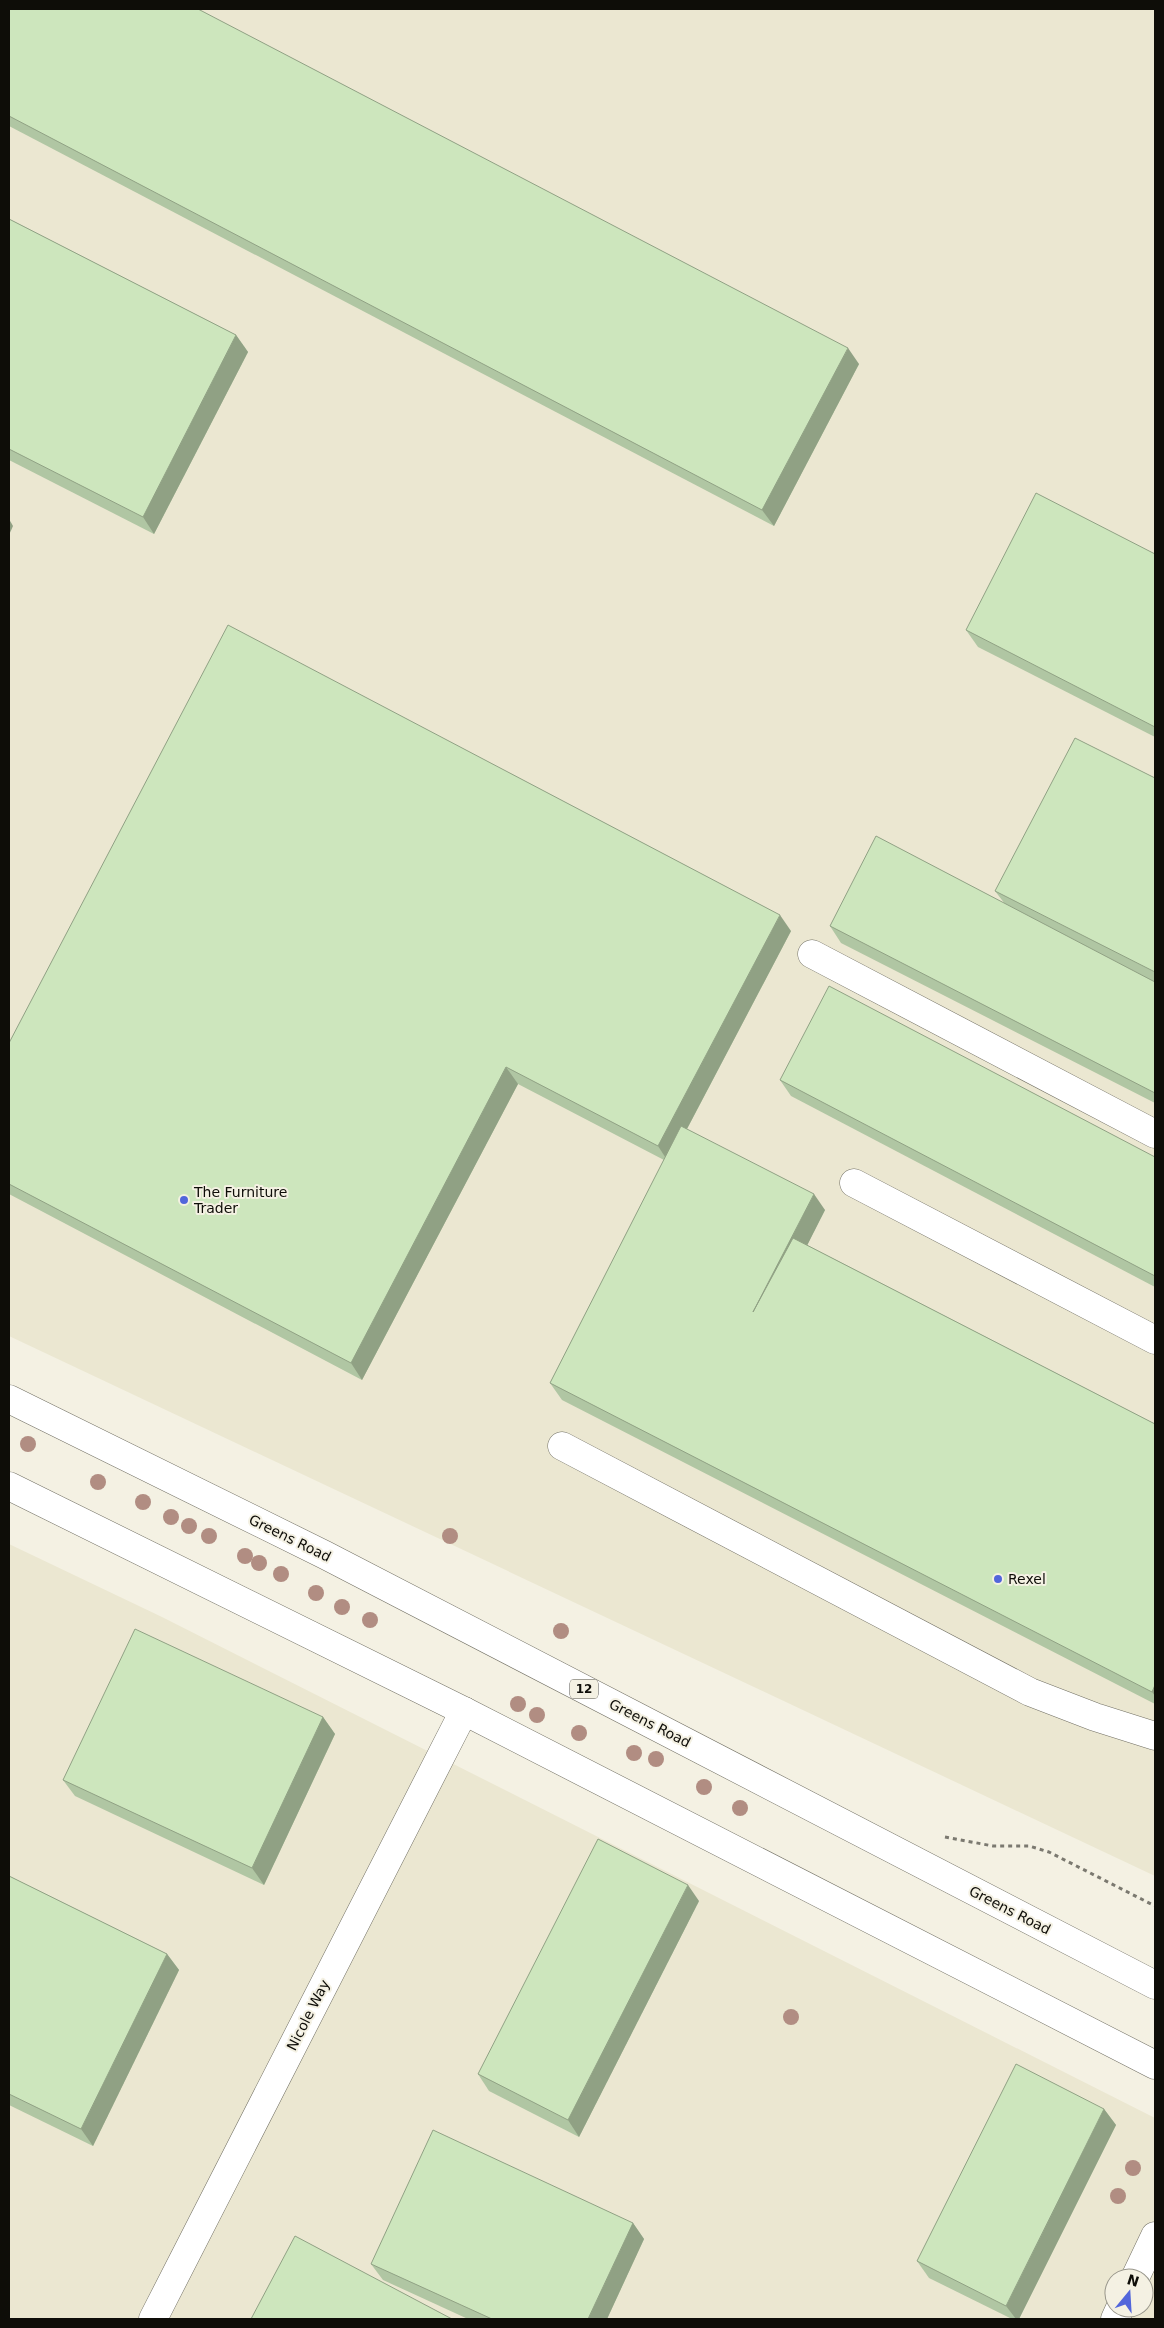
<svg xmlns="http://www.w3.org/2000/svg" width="1164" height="2328" font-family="'DejaVu Sans',sans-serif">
	<rect width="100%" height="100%" fill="#f4f1e3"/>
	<!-- built -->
	<g fill="#ebe7d1" fill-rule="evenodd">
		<polygon points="9,9 1155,9 1155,1876 9,1336"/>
		<path d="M9,1544L162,1617L1155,2118V2319H9ZM1114,2278H1144V2308H1114Z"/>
	</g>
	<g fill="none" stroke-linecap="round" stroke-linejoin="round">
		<defs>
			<g id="minor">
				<polyline points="812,954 1155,1134"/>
				<polyline points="854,1183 1155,1340"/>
				<polyline points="562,1446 1030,1692 1095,1717 1155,1736"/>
				<polyline points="1135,2278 1155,2236"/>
				<polyline points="153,2319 464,1711"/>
				<polyline points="1115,2319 1120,2308"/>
			</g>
			<g id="major">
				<polyline points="9,1399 325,1555 1155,1985"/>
				<polyline points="9,1486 464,1711 1155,2065"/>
			</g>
		</defs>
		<!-- minor casing -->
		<use href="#minor" stroke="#727064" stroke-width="29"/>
		<!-- major casing -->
		<use href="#major" stroke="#727064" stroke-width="29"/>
		<!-- path -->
		<polyline stroke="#7b7970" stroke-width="3" stroke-dasharray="4 4" stroke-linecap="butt" points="945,1837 993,1846 1029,1846 1049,1852 1155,1906"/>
		<!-- minor -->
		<use href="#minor" stroke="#fff" stroke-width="28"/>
		<!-- major -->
		<use href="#major" stroke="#fff" stroke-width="28"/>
	</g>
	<!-- trees -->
	<g fill="#b18d82">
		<circle cx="28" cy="1444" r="8"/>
		<circle cx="98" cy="1482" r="8"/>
		<circle cx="143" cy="1502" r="8"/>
		<circle cx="171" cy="1517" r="8"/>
		<circle cx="189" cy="1526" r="8"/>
		<circle cx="209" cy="1536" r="8"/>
		<circle cx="450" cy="1536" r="8"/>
		<circle cx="245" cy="1556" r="8"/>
		<circle cx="259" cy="1563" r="8"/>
		<circle cx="281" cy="1574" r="8"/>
		<circle cx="316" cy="1593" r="8"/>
		<circle cx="342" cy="1607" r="8"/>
		<circle cx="370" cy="1620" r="8"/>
		<circle cx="561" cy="1631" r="8"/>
		<circle cx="518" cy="1704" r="8"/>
		<circle cx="537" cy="1715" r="8"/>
		<circle cx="579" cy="1733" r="8"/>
		<circle cx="634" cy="1753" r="8"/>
		<circle cx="656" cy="1759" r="8"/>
		<circle cx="704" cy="1787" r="8"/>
		<circle cx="740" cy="1808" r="8"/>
		<circle cx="791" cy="2017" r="8"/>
		<circle cx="1133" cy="2168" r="8"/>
		<circle cx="1118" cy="2196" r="8"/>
	</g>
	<!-- wall -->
	<g fill="#b0c6a3">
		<polygon points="9,9 859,364 774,526 9,126"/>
		<polygon points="9,219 236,335 248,352 154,534 9,460"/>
		<polygon points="1155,554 1155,737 978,647 966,630"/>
		<polygon points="1155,778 1155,1103 841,943 830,926 1005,904 995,891"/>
		<polygon points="791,931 687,1129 825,1210 807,1245 1155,1424 1155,1704 562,1400 550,1383 664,1160 518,1084 362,1380 9,1194 9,1043"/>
		<polygon points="780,1080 1155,1157 1155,1287 791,1096"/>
		<polygon points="323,1717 335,1734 264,1885 75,1796 63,1780"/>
		<polygon points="9,1876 167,1954 179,1970 93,2146 9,2105"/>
		<polygon points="699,1901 579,2137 489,2091 478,2074"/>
		<polygon points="1104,2109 1116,2125 1019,2319 1012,2319 929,2278 917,2261"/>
		<polygon points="633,2223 644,2239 607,2319 468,2319 383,2280 371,2264"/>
	</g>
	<!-- shaded-wall -->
	<g fill="#90a184">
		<polygon points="236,335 248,352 154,534 143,517"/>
		<polygon points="848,348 859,364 774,526 762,510"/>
		<polygon points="9,519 13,526 9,535"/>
		<polygon points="780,915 791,931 669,1163 658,1146"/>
		<polygon points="506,1067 518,1084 362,1380 351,1363"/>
		<polygon points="814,1194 825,1210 765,1329 753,1312"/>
		<polygon points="1155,1685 1155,1696 1152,1692"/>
		<polygon points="323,1717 335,1734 264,1885 252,1868"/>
		<polygon points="688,1885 699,1901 579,2137 568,2120"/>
		<polygon points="167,1954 179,1970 93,2146 81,2129"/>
		<polygon points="1104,2109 1116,2125 1019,2319 1016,2319 1006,2306"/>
		<polygon points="633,2223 644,2239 607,2319 588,2319"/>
	</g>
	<!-- building -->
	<g fill="#cde6bd" stroke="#90a184">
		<polygon points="9,9 198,9 848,348 762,510 9,116"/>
		<polygon points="9,219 236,335 143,517 9,449"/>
		<polygon points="1036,493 1155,554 1155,727 966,630"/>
		<polygon points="228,625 780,915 658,1146 506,1067 351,1363 9,1184 9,1043"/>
		<polygon points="1075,738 1155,778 1155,972 995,891"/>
		<polygon points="876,836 1155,982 1155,1093 830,926"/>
		<polygon points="829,986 1155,1157 1155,1276 780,1080"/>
		<polygon points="681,1126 814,1194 753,1312 793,1238 1155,1424 1155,1685 1152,1692 550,1383"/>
		<polygon points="135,1629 323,1717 252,1868 63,1780"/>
		<polygon points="598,1839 688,1885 568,2120 478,2074"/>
		<polygon points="9,1876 167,1954 81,2129 9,2094"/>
		<polygon points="1016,2064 1104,2109 1006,2306 917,2261"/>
		<polygon points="433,2130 633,2223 588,2319 492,2319 371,2264"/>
		<polygon points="295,2236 452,2319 251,2319"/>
	</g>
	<!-- markers -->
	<g fill="#5266db" stroke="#f4f1e3" stroke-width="2">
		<circle cx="184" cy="1200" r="5"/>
		<circle cx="998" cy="1579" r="5"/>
	</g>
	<g text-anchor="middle" stroke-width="4" stroke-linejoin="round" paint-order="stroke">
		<!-- shield labels -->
		<rect fill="#f4f1e3" stroke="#53514a" stroke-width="1" x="570" y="1679.5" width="28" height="19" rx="4"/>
		<g font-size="12" font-weight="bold" fill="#0e0d08">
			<text x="584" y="1693">12</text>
		</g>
		<!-- poi labels -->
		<g font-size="14" fill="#0e0d08" stroke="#f4f1e3" text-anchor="start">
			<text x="194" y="1197">The Furniture<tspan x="194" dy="16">Trader</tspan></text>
			<text x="1008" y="1584">Rexel</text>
		</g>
		<!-- street labels -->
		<g font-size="14" fill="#0e0d08" stroke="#f4f1e3">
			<text transform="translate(290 1538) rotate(26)" y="5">Greens Road</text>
			<text transform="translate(650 1723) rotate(27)" y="5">Greens Road</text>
			<text transform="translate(1010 1910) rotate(27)" y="5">Greens Road</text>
			<text transform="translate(308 2015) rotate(-63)" y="5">Nicole Way</text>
		</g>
	</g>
	<!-- border -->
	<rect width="1164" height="2328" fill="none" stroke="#0e0d08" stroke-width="20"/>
	<!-- north arrow -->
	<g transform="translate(1129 2293) rotate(18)"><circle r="24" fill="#f4f1e3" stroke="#98968b"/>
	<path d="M0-4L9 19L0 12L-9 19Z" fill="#5266db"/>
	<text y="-8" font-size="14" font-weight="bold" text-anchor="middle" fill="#0e0d08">N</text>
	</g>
</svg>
